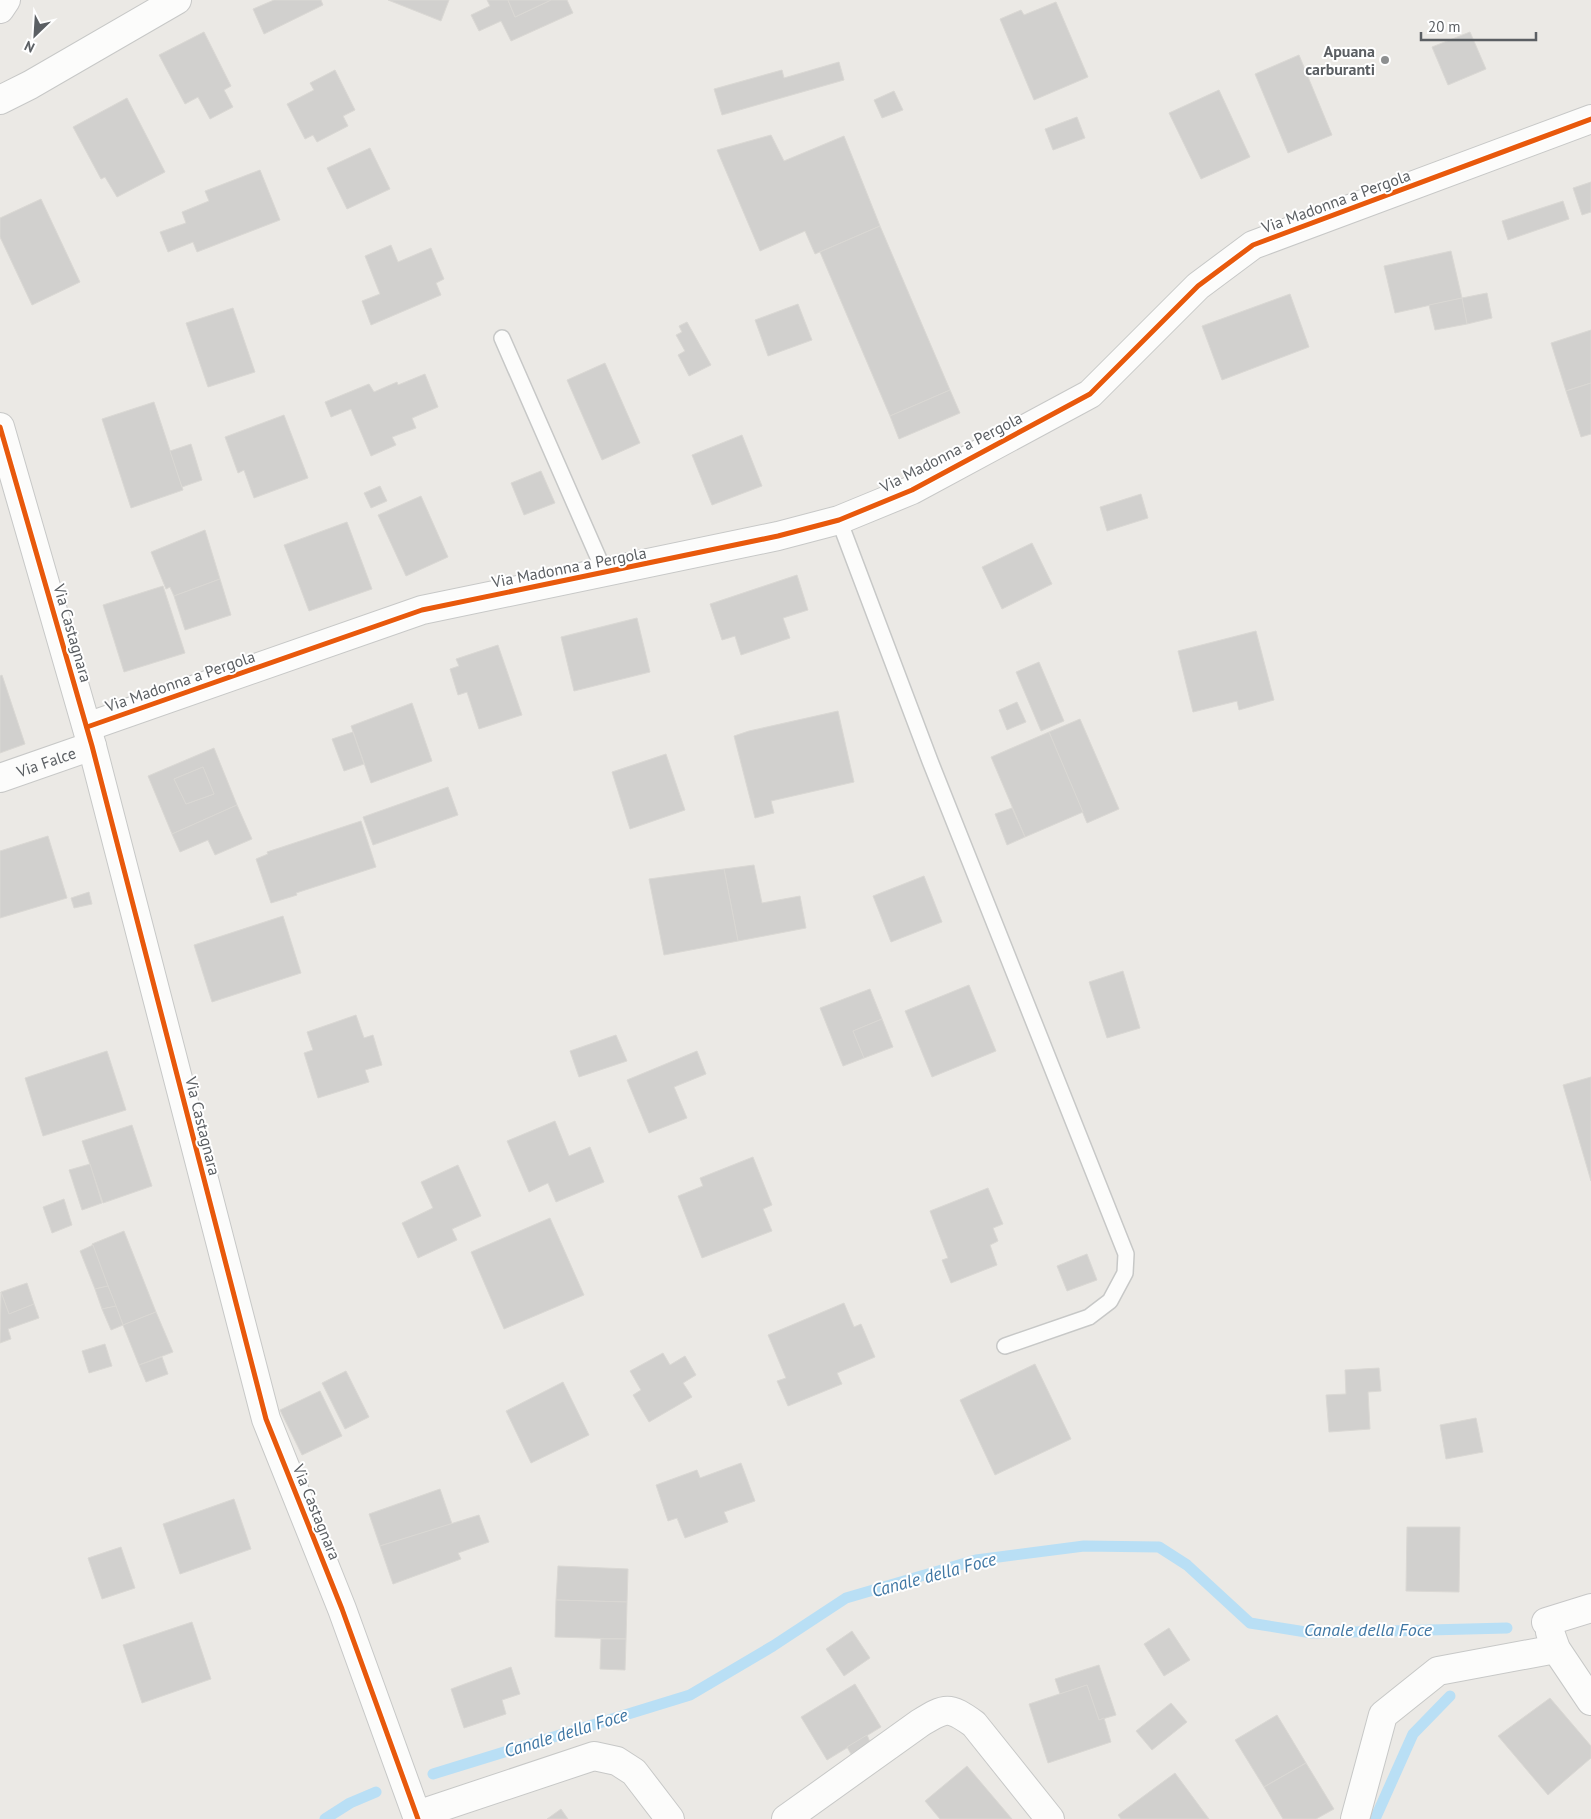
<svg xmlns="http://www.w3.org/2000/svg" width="1591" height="1819" font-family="'PT Sans',sans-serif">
	<rect width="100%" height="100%" fill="#ebe9e5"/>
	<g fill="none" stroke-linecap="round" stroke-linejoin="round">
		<!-- stream -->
		<g stroke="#b9dff5" stroke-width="11">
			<polyline points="433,1774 690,1695 773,1646 846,1598 976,1560 1084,1546 1159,1547 1187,1565 1250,1623 1312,1633 1507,1628"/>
			<polyline points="325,1819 350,1803 376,1792"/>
			<polyline points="1375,1819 1413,1734 1450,1696"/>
		</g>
	</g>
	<!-- building -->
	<g fill="#d1d0ce" stroke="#dad8d4" fill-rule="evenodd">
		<polygon points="274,0 321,0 323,5 264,34 253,9"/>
		<polygon points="388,0 449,0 441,21"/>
		<polygon points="487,0 508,0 515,17 551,0 567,0 573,13 511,41 501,21 479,31 471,15 490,6"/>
		<polygon points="508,0 551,0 515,17"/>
		<polygon points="1056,2 1088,77 1034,100 1000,19 1021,10 1024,15"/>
		<polygon points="204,32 231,86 224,90 233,107 210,119 198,97 185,104 159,55"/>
		<polygon points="1470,32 1486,69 1448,85 1432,47"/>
		<polygon points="1299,55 1332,135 1288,153 1255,74"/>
		<polygon points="839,62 844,80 722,115 714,89 782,70 784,78"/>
		<polygon points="335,70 355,110 343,116 348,126 317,142 313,135 305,139 287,104 314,90 310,83"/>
		<polygon points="1219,90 1250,157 1201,179 1169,113"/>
		<polygon points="894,91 903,110 882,118 874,100"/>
		<polygon points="127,98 165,172 117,197 105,177 101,179 73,127"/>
		<polygon points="1077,117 1085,138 1053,150 1045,129"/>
		<polygon points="771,135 784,161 844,136 880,226 815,254 805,231 760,251 717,150"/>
		<polygon points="370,148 390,189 347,209 327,168"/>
		<polygon points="260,170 280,220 197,252 193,242 168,252 160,232 186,223 182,212 209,201 205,191"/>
		<polygon points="1591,182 1591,212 1582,215 1573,188"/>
		<polygon points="41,199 80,282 32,305 0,237 0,218"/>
		<polygon points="1563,201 1569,219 1508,240 1502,221"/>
		<polygon points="880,226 950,390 890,416 820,252"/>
		<polygon points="391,245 398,262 431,248 444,279 436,283 441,295 371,325 362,301 380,294 365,256"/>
		<polygon points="1451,251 1462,298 1395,313 1384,266"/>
		<polygon points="1487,293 1492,318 1467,324 1462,298"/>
		<polygon points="1290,294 1309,347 1222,380 1202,326"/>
		<polygon points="1462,298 1467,324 1435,330 1429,305"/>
		<polygon points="798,304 812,340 768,356 755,320"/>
		<polygon points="233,308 255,372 208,387 186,323"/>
		<polygon points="687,322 711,365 689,376 678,355 685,351 676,335 682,332 679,326"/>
		<polygon points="1591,330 1591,383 1566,391 1551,343"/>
		<polygon points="605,363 640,443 602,460 567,380"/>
		<polygon points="425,374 438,407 412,418 416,428 392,437 396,445 371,456 351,409 331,417 325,402 369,384 374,392 397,382 398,385"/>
		<polygon points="1591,383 1591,434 1581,437 1566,391"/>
		<polygon points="950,390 960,413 899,439 890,416"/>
		<polygon points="154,402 183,490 131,508 102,419"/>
		<polygon points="284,415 308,478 254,498 244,470 238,473 225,437"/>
		<polygon points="742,435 762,486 712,505 692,455"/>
		<polygon points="191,444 202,480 182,487 170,451"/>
		<polygon points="541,471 555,503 524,515 511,483"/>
		<polygon points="380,486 387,501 371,508 364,493"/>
		<polygon points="1141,494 1148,518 1107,531 1100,507"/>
		<polygon points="421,496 448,557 406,576 378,515"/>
		<polygon points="347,522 372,589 309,611 284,545"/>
		<polygon points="205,530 220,579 174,596 170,587 166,589 151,552"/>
		<polygon points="1032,543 1052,584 1002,609 982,567"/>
		<polygon points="797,575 808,610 783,618 790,638 741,655 735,636 722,640 710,604"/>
		<polygon points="220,579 231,615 185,630 174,596"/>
		<polygon points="163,586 185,653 124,672 103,605"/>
		<polygon points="637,618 650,672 574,691 561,637"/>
		<polygon points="1256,631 1274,700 1239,710 1237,701 1193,712 1178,651"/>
		<polygon points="498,645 522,715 479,729 467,692 458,695 450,669 459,666 456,659"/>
		<polygon points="1039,662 1064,721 1041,731 1016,672"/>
		<polygon points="2,675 25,744 0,753 0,676"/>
		<polygon points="1017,702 1026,722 1007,730 999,710"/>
		<polygon points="412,703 432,761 371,783 351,726"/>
		<polygon points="838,711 854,782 771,801 774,813 755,818 734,736 749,731"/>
		<polygon points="1080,719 1119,809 1087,823 1049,732"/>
		<polygon points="353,732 364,764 344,771 332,739"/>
		<polygon points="1049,732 1083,812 1025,837 991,757"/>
		<path d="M214,748L237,805L172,834L148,776ZM203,767L214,794L186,804L174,779Z"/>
		<polygon points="666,754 685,810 630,829 612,772"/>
		<polygon points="203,767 214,794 186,804 174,779"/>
		<polygon points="448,787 458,815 373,845 363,817"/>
		<polygon points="237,805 252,839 215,855 208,840 180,852 172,834"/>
		<polygon points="1012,808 1025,837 1007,845 995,814"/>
		<polygon points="361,821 376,867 296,893 297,895 271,903 256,859 268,854 267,852"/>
		<polygon points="48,836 67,898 0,918 0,851"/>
		<polygon points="754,865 762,903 800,896 806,928 738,941 724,869"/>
		<polygon points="724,869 738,941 664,955 649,879"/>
		<polygon points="924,876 942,922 891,942 873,896"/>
		<polygon points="89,892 92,904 74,908 71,898"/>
		<polygon points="283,916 301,973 212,1002 194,945"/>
		<polygon points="1123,971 1140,1028 1107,1038 1089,982"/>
		<polygon points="969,985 996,1051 932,1077 905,1011"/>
		<polygon points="870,989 882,1019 853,1031 864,1058 843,1066 820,1008"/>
		<polygon points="356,1015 364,1038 373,1035 382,1065 365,1070 369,1082 318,1098 304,1053 313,1050 307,1032"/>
		<polygon points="882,1019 893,1047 864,1058 853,1031"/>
		<polygon points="616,1035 627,1061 579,1077 570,1051"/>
		<polygon points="107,1051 126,1110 43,1136 25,1078"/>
		<polygon points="697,1051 706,1074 674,1087 687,1118 649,1133 627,1080"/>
		<polygon points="1591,1077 1591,1181 1563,1085"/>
		<polygon points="555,1121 569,1156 590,1147 604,1182 556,1202 548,1183 529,1192 507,1141"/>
		<polygon points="132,1125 152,1186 103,1203 82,1141"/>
		<polygon points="753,1157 772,1205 763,1209 772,1231 702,1258 678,1196 703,1186 700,1178"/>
		<polygon points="90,1164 102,1203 82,1210 69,1170"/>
		<polygon points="458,1165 481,1216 452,1229 457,1240 418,1258 402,1223 433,1208 421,1182"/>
		<polygon points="988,1188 1003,1224 993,1228 998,1241 990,1245 997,1265 951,1283 942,1260 948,1258 930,1211"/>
		<polygon points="64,1199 72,1225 52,1233 43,1207"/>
		<polygon points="550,1218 584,1295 504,1329 471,1252"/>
		<polygon points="124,1231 156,1312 123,1325 92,1244"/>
		<polygon points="93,1245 108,1286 95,1289 80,1251"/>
		<polygon points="1087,1254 1097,1280 1067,1291 1057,1266"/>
		<polygon points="27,1283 34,1304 9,1314 1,1292"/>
		<polygon points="108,1286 116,1306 102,1309 95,1289"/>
		<polygon points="1,1292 9,1314 34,1304 39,1318 8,1329 11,1339 0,1343"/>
		<polygon points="844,1303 854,1327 861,1324 875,1357 837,1373 842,1384 788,1406 777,1381 786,1378 768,1335"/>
		<polygon points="116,1306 123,1325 111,1330 102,1309"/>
		<polygon points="156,1312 173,1352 139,1365 123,1325"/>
		<polygon points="105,1344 112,1366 89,1373 82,1351"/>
		<polygon points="663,1353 670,1365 685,1356 696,1375 683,1383 692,1397 649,1422 633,1395 641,1390 630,1371"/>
		<polygon points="162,1357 168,1374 146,1382 139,1365"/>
		<polygon points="1035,1364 1071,1439 995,1475 960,1400"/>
		<polygon points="1379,1368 1381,1391 1368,1392 1370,1429 1329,1432 1326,1395 1346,1394 1345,1370"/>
		<polygon points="346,1371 369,1417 345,1429 322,1383"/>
		<polygon points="563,1382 589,1435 531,1463 506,1411"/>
		<polygon points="320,1391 342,1436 302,1455 280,1410"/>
		<polygon points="1476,1418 1483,1452 1446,1459 1440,1425"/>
		<polygon points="741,1463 755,1501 724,1512 728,1522 685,1538 677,1518 668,1521 656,1485 697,1470 700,1478"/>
		<polygon points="440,1489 452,1524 380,1546 369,1514"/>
		<polygon points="234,1499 251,1549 180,1574 163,1524"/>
		<polygon points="479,1515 489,1542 458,1553 461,1559 393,1584 380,1546"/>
		<polygon points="1407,1527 1460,1527 1459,1592 1406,1591"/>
		<polygon points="121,1547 135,1588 102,1599 88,1558"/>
		<polygon points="558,1566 628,1569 627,1602 556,1600"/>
		<polygon points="556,1600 627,1602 626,1639 555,1637"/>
		<polygon points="192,1622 211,1679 142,1703 123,1645"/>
		<polygon points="1169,1628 1190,1660 1164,1676 1144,1644"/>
		<polygon points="852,1631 870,1658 844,1676 826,1649"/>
		<polygon points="601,1639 626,1639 625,1670 600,1669"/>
		<polygon points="1099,1665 1116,1715 1099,1720 1087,1685 1060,1694 1055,1679"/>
		<polygon points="511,1667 520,1694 502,1700 506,1714 464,1728 451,1689"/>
		<polygon points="855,1684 881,1727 827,1760 801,1717"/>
		<polygon points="1087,1685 1099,1720 1104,1718 1111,1742 1048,1763 1029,1704"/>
		<polygon points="1550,1698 1591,1746 1591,1758 1548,1795 1498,1736"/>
		<polygon points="1171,1703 1187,1722 1152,1750 1136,1731"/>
		<polygon points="1277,1715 1306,1763 1264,1787 1235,1740"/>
		<polygon points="867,1735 870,1742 851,1754 847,1747"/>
		<polygon points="1306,1763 1334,1809 1316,1819 1283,1819 1264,1787"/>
		<polygon points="967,1766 1012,1819 940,1819 925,1801"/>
		<polygon points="1175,1773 1209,1819 1121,1819 1118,1815"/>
		<polygon points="561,1809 568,1819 547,1819"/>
	</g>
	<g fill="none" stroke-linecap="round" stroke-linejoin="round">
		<defs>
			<g id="lane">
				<polyline points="502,338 605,573"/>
				<polyline points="839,520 930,761 1126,1254 1125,1273 1110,1301 1089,1317 1005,1346"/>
			</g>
			<g id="street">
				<polyline points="0,100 30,85 177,0"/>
				<polyline points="0,427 92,746 266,1419 342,1609 418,1819"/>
				<polyline points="87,727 422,610 778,536 839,520 912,490 1090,394 1198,286 1253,245 1591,119"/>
				<path id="s1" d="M0,778L92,746"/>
				<polyline points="1550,1632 1556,1649 1591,1701"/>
				<polyline points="417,1815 594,1756 617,1761 634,1772 670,1819"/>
				<path d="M786,1819L920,1723C946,1707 949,1706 974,1724L1050,1819"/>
				<polyline points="1355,1819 1383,1715 1438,1671 1556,1649"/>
			</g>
			<g id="secondary">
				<polyline points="0,9 6,0"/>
				<polyline points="1546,1622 1591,1608"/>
			</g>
		</defs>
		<!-- lane casing -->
		<use href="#lane" stroke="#c7c8c7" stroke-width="18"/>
		<!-- street casing -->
		<use href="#street" stroke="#c7c8c7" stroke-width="30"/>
		<!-- secondary casing -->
		<use href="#secondary" stroke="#c7c7c7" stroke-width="30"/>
		<!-- lane -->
		<use href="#lane" stroke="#fcfcfb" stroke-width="15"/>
		<!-- street -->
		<use href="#street" stroke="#fcfcfb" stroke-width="28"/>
		<!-- secondary -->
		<use href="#secondary" stroke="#fcfcfb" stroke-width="28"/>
		<defs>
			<g id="cycleway">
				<polyline points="0,427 92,746 266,1419 342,1609 418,1819"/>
				<polyline points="87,727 422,610 778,536 839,520 912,490 1090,394 1198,286 1253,245 1591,119"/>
			</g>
		</defs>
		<!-- cycleway casing -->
		<use href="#cycleway" stroke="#fff" stroke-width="8"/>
		<!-- cycleway -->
		<use href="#cycleway" stroke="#e8590c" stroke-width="5"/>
	</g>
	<!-- markers -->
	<circle fill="#8d8f90" stroke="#fff" stroke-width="2" cx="1385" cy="60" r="5"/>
	<g text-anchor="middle" stroke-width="4" stroke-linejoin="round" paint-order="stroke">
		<!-- poi labels -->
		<g font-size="16" font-weight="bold" fill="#5b5f63" stroke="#fff" text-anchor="end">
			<text x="1375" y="57">Apuana<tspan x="1375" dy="18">carburanti</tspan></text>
		</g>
		<!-- street labels -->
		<g font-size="16" fill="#5b5f63" stroke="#fff">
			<text transform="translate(1336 201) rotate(-20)" y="6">Via Madonna a Pergola</text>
			<text transform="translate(951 452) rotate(-27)" y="6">Via Madonna a Pergola</text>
			<text transform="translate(569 567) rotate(-11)" y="6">Via Madonna a Pergola</text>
			<text transform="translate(73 633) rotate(74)" y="6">Via Castagnara</text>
			<text transform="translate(180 681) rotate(-19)" y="6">Via Madonna a Pergola</text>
			<text dy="6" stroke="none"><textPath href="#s1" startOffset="49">Via Falce</textPath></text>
			<text transform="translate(203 1126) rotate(76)" y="6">Via Castagnara</text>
			<text transform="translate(317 1512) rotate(68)" y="6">Via Castagnara</text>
		</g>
		<!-- water labels -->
		<g font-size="18" font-style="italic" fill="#4077a4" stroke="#fff">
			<text transform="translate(934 1575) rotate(-15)" y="6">Canale della Foce</text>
			<text x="1368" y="1636">Canale della Foce</text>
			<text transform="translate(566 1733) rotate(-17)" y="6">Canale della Foce</text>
		</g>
	</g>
	<!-- north arrow -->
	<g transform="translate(35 35) rotate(205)" stroke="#ffffff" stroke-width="4" paint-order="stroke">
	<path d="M0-4L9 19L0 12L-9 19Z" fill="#5b5f63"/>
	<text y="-8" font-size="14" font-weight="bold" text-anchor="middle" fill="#5b5f63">N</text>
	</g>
	<!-- scale -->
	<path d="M1421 32v8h115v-8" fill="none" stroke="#5b5f63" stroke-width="2.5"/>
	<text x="1428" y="32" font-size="15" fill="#5b5f63" stroke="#ffffff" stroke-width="4" paint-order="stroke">20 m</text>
</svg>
